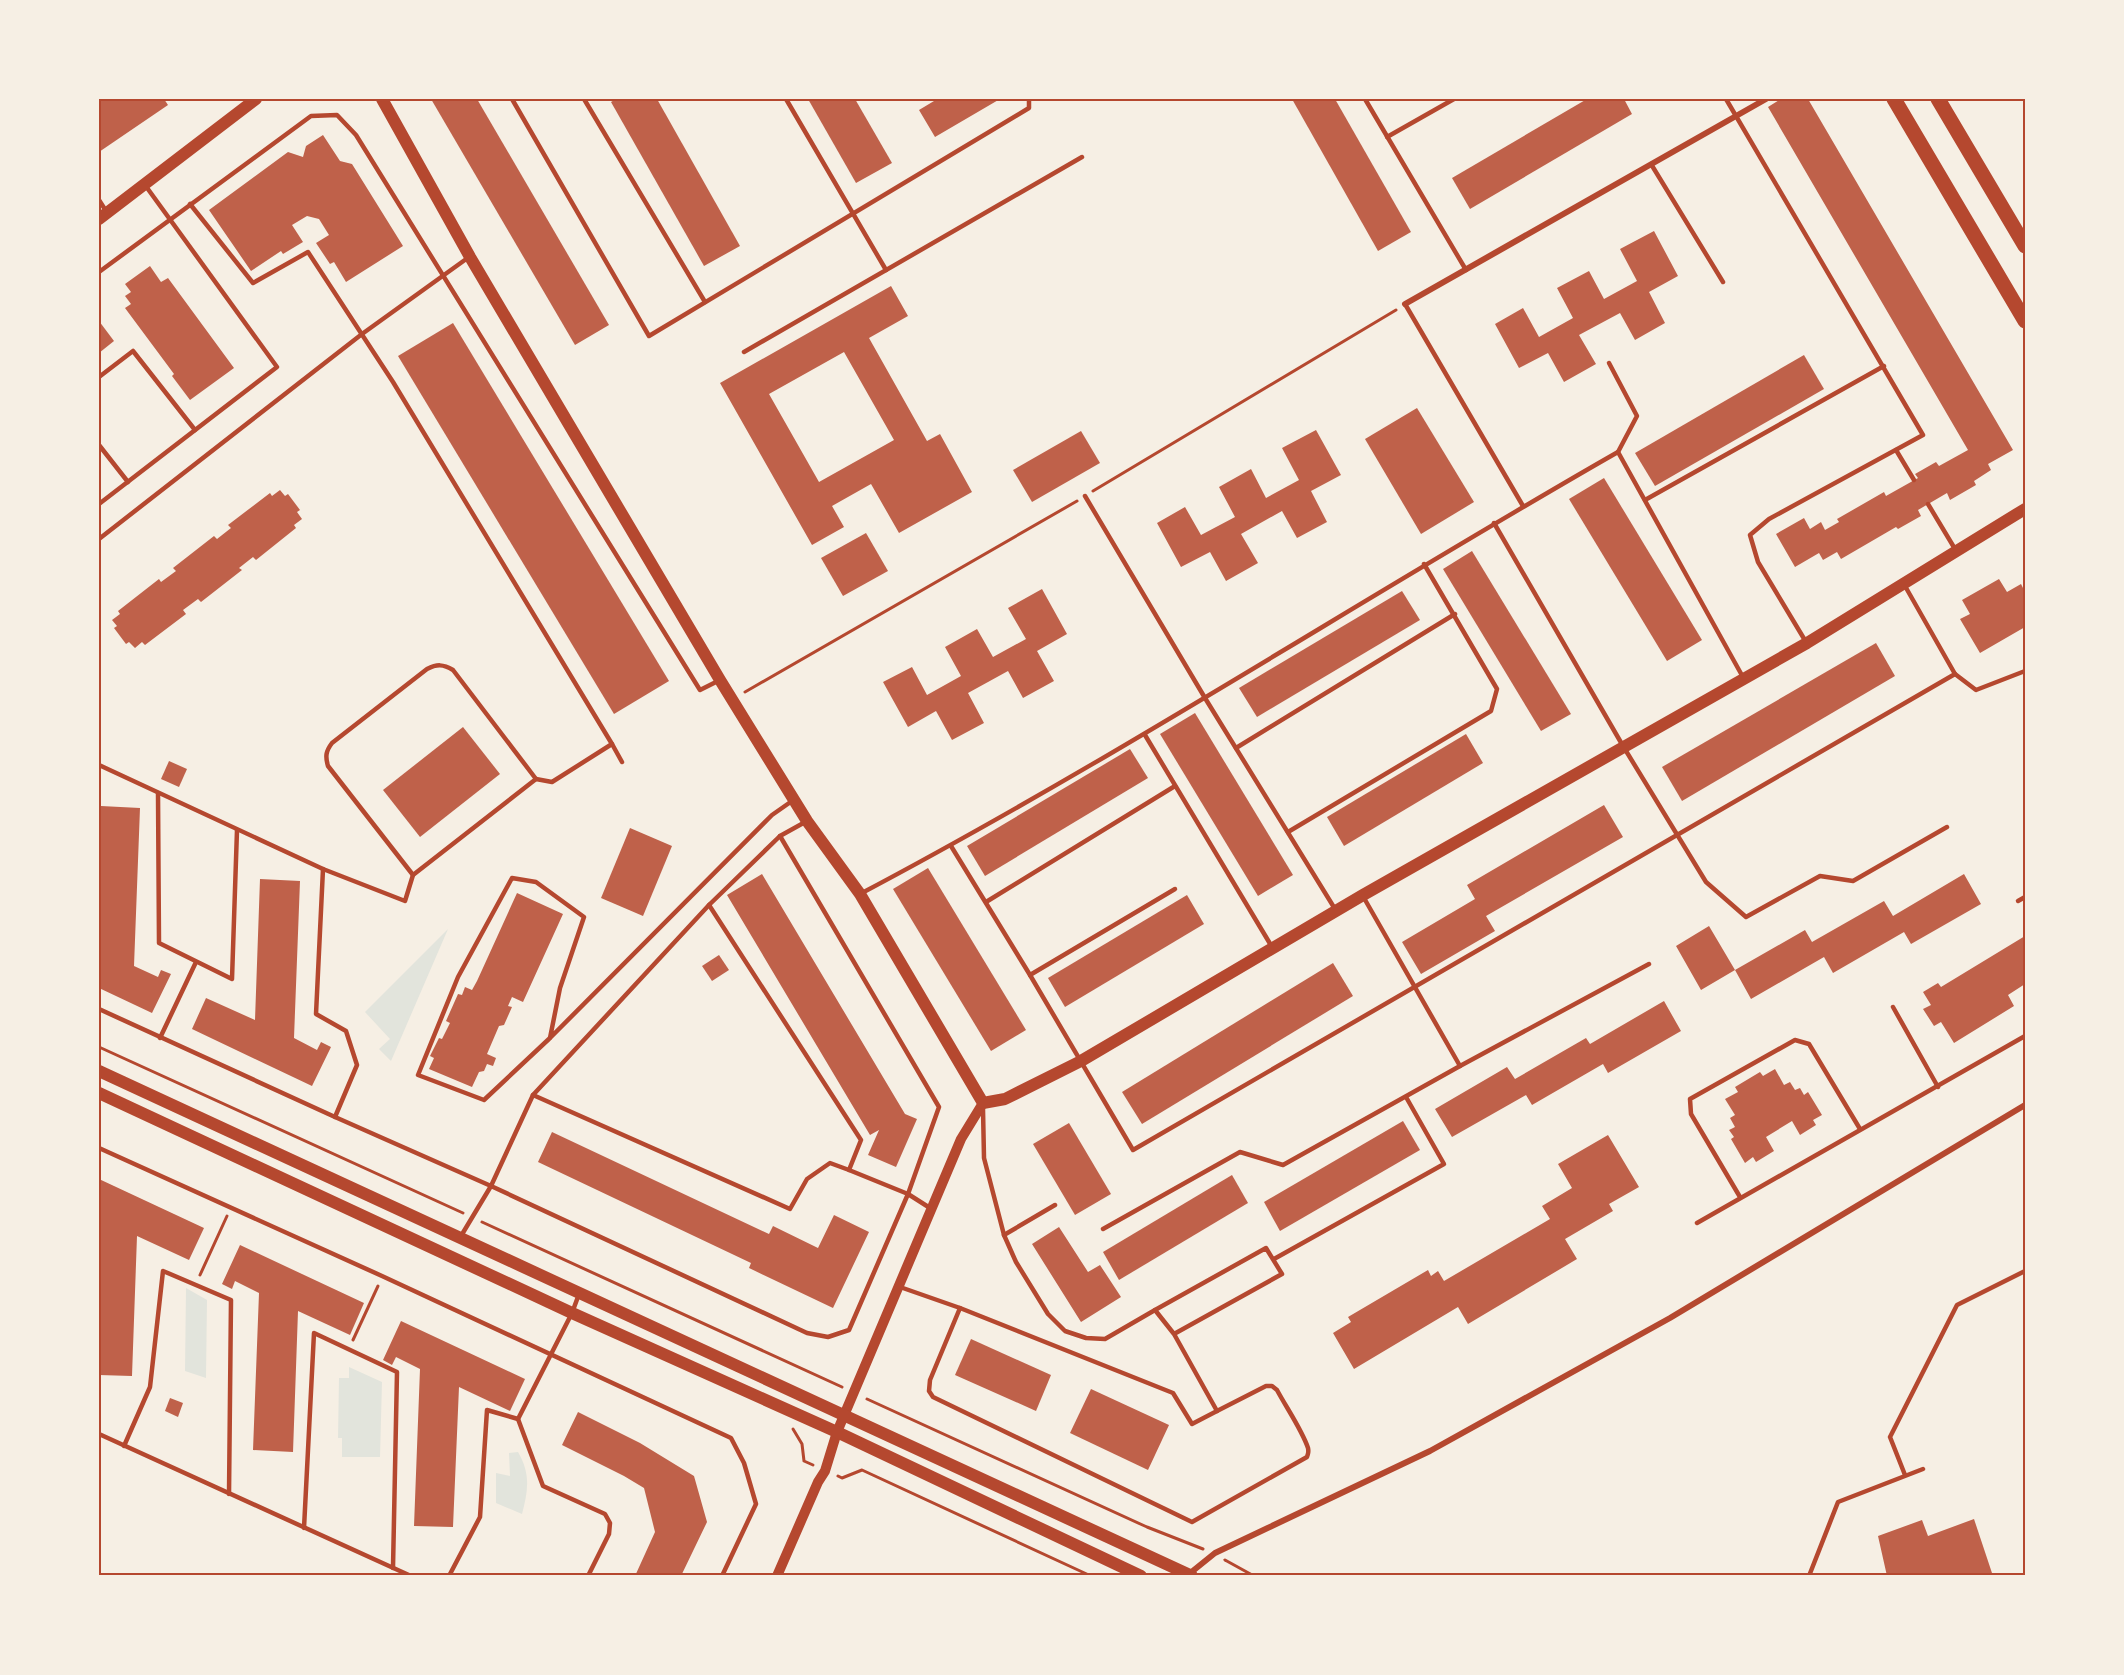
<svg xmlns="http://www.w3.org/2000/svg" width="2124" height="1675" font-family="Montserrat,sans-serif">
	<rect width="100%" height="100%" fill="#f6efe4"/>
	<!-- green -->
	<g fill="#e2e4dc">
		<polygon points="448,929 391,1061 379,1049 390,1039 365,1012"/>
		<polygon points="186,1288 207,1300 206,1378 185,1371"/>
		<polygon points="349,1367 382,1382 380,1457 342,1457 342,1438 338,1438 339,1378 349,1378"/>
		<path d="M518,1452C531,1474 528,1491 522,1514L496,1503V1473L510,1476L509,1453Z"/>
	</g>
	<!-- building -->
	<g fill="#bf614a" fill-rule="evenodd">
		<polygon points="99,99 164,99 168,105 99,152"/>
		<polygon points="431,99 477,99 609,325 575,345"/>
		<polygon points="616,99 657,99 740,246 704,266 611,102"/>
		<polygon points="808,99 855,99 892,163 856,183"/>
		<polygon points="932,99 1000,99 935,137 919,110 934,101"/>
		<polygon points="1292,99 1335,99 1411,232 1378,251"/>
		<polygon points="1587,99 1624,99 1632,114 1470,209 1452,178"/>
		<polygon points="1781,99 1808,99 2013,450 1988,464 1991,470 1974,481 1976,485 1950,500 1947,493 1918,510 1921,516 1898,529 1896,527 1841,559 1837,552 1823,560 1819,553 1795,567 1776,534 1804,518 1810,529 1821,522 1825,530 1839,522 1837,519 1884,492 1886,496 1918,478 1915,474 1936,462 1939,466 1968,450 1768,107"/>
		<polygon points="323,135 340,161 352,164 403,246 346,282 334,262 330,264 316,243 329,235 319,219 307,216 292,225 303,242 283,254 281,251 251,271 209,210 288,152 303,157 306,146"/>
		<polygon points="1654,231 1678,276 1649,292 1665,323 1635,340 1620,313 1579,335 1596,364 1564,382 1548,353 1519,368 1495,324 1523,308 1539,337 1573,318 1557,288 1589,271 1604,299 1637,281 1620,249"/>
		<polygon points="150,266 161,282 168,278 234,368 190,400 172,376 174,374 125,308 131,304 125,296 131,292 125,284"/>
		<path d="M891,286L908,316L869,338L927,441L940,434L972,492L899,533L871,484L832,506L844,527L812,545L720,383ZM844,352L894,440L819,482L769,394Z"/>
		<polygon points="99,321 114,341 99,353"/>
		<polygon points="453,323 669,681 614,714 398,356"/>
		<polygon points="1804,355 1824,389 1655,486 1635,453"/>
		<polygon points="1417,408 1474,502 1421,534 1365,439"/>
		<polygon points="1316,430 1341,475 1311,491 1327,522 1297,538 1282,511 1241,534 1258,563 1226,581 1210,552 1181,567 1157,523 1185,507 1201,535 1235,517 1219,487 1251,469 1266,498 1299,480 1282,448"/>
		<polygon points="1081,431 1100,463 1032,502 1013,470"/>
		<polygon points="1604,478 1702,640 1667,661 1569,499"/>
		<polygon points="280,490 285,496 288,494 300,510 297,512 302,519 294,525 296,528 256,560 253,557 239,568 242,570 201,602 198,599 183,610 186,614 145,645 142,642 135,648 129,642 126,644 114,628 117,626 112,620 120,614 118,611 159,579 161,582 176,571 173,568 214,536 217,539 231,528 228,525 270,493 272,496"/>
		<polygon points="866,533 888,571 843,596 821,558"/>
		<polygon points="1472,551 1571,714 1541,731 1443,569"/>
		<polygon points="1999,579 2007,592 2021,584 2023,588 2025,587 2025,627 1980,653 1960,619 1970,614 1962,600"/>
		<polygon points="1042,589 1067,634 1037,651 1054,681 1023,698 1008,671 968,693 984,723 952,740 936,711 908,727 883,682 912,667 927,695 961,676 945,647 977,629 993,657 1026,639 1008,608"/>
		<polygon points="1402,591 1420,620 1257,717 1239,688"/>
		<polygon points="1876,643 1895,676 1682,801 1662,767"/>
		<polygon points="1195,713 1293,875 1258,896 1160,734"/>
		<polygon points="463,727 500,774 420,837 383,790"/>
		<polygon points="1466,734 1483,763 1344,846 1327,817"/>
		<polygon points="1130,749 1148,778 985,876 967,846"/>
		<polygon points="169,761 187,769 179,787 161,779"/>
		<polygon points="1604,805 1623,837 1486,916 1495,931 1421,974 1402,942 1475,899 1467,885"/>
		<polygon points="101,806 140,808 134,966 158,977 161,970 171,974 152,1013 99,988"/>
		<polygon points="630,828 672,846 643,916 601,898"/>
		<polygon points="928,868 1026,1030 991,1051 893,889"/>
		<polygon points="762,874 905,1114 917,1119 896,1167 868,1155 879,1130 870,1135 727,895"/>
		<polygon points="1964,874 1981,904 1911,944 1904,932 1833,973 1824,957 1751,999 1735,970 1701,990 1676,946 1709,926 1735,970 1805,930 1812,942 1884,901 1893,916"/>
		<polygon points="260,879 300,881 294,1038 317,1050 321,1042 331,1047 312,1086 192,1029 206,998 255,1020"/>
		<polygon points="517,893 563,914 523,1002 512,997 508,1006 512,1007 504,1025 499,1026 487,1054 496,1058 493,1066 487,1064 484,1071 479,1072 472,1087 429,1069 434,1058 430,1056 439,1038 442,1039 450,1023 446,1021 458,994 462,995 465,987 472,990 477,981"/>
		<polygon points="1187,895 1204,924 1065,1007 1048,978"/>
		<polygon points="2025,936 2025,984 2008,995 2014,1006 1954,1043 1941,1022 1934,1026 1923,1009 1931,1005 1923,992 1938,983 1941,987"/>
		<polygon points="719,955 729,970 712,981 702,966"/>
		<polygon points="1333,963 1353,996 1142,1124 1122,1092"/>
		<polygon points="1664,1001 1681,1031 1608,1073 1603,1064 1532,1105 1526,1095 1452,1137 1435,1109 1507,1067 1515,1079 1586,1038 1590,1044"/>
		<polygon points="1775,1069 1784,1085 1790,1082 1795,1090 1800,1088 1804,1095 1808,1092 1822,1115 1813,1120 1816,1125 1800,1135 1792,1121 1766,1137 1774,1151 1756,1162 1753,1157 1745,1163 1731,1139 1734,1137 1729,1130 1735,1127 1730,1118 1735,1115 1725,1099 1738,1092 1735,1087 1760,1072 1763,1076"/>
		<polygon points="1403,1121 1420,1150 1280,1231 1264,1202"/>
		<polygon points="1069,1123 1111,1194 1075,1215 1033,1144"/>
		<polygon points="552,1132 769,1234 773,1226 818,1248 834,1215 869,1232 833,1308 749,1268 751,1263 538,1162"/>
		<polygon points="1608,1135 1639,1187 1609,1204 1613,1211 1565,1239 1577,1259 1468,1324 1458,1307 1354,1369 1333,1333 1351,1322 1348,1317 1428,1270 1431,1276 1438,1271 1444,1281 1550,1219 1542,1206 1572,1188 1558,1164"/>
		<polygon points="1232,1175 1248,1203 1119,1280 1103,1252"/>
		<polygon points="99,1179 204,1228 189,1260 137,1236 132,1376 99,1375"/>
		<polygon points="1059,1227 1088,1272 1100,1265 1121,1297 1081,1322 1032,1244"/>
		<polygon points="240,1245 364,1303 350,1335 298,1311 293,1452 253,1450 259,1293 235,1281 232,1289 222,1284"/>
		<polygon points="401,1321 525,1379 510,1411 459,1387 453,1527 414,1526 420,1369 396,1357 392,1365 383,1360"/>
		<polygon points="971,1339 1051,1375 1036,1411 955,1375"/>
		<polygon points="1091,1389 1169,1425 1148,1470 1070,1433"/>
		<polygon points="170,1398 183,1403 178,1417 165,1411"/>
		<polygon points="578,1412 640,1443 694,1476 707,1522 681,1576 635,1576 655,1532 644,1488 624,1476 562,1445"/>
		<polygon points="1974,1519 1993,1576 1887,1576 1878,1536 1922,1520 1928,1536"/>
	</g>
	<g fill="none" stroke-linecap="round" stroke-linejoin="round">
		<!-- path -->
		<g stroke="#b5482f" stroke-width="3">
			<polyline points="1093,491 1396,310"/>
			<polyline points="745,692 1077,501"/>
			<polyline points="99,1047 463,1213"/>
			<polyline points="482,1222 842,1387"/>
			<polyline points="200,1275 227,1216"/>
			<polyline points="353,1340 378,1286"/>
			<polyline points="867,1399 1147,1527 1203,1549"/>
			<polyline points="793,1429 802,1444 804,1461 813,1465"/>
			<polyline points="838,1476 842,1478 862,1470 1091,1576"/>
			<polyline points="1225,1560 1254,1576"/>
		</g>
		<!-- service -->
		<g stroke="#b5482f" stroke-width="4.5">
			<polyline points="512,99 649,336 1029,108 1029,99"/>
			<polyline points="584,99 705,302"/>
			<polyline points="786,99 886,270"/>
			<polyline points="1365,99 1466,270"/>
			<polyline points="1726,99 1923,435 1769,519 1750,535 1758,562 1806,642"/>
			<polyline points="1387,137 1454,99"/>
			<polyline points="1651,164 1723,282"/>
			<polyline points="99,200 106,211"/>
			<polyline points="99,272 311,116 337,115 356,135 700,690 718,681"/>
			<polyline points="1405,304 1523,506"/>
			<polyline points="744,352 1082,157"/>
			<polyline points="1609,363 1637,416 1618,452"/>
			<polyline points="99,377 133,351 195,430"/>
			<polyline points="99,445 128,482"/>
			<polyline points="1896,450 1914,480"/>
			<polyline points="1085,496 1205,698 1335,909"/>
			<polyline points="1645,500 1884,366"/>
			<polyline points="99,504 277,367 145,185"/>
			<polyline points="1928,504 1955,549"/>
			<polyline points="1494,523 1623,746 1706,882 1746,917 1820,876 1853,881 1947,827"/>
			<polyline points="99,539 362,334 469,257"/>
			<polyline points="1905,586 1955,674 1976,690 2025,671"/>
			<polyline points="1145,735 1272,947"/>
			<polyline points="612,744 622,762"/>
			<polyline points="1236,748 1455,614"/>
			<polyline points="99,765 323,869 405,901 413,875 536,779 552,782 612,744 393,382 308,252 253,283 190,204"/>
			<polyline points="158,793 159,943 232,979 237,830"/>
			<polyline points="807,821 780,836 709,905 861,1140 849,1170 908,1194 930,1208"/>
			<polyline points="1288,832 1491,711 1497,689 1424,564"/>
			<polyline points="951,846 1030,975 1133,1150 1955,674"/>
			<polyline points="323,869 316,1014 346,1031 357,1065 335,1117 491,1186 533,1095 790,1209 807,1179 830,1163 849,1170"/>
			<path d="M413,875L328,766C325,756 326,751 332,743L427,669C437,664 443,664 453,670L536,779"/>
			<path d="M860,894C1119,757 1364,597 1618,452L1744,679"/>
			<polyline points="1364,898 1460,1066 1649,964"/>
			<polyline points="2018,901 2025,897"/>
			<polyline points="986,902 1175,786"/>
			<polyline points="1030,975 1175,889"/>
			<polyline points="1893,1007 1938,1087"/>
			<polyline points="99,1009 335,1117"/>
			<polyline points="160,1038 196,962"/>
			<polyline points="550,1038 560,988 584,917 536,882 512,878 458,977 418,1075 484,1100 550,1038 772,815 792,801"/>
			<polyline points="533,1095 709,905"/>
			<polyline points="983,1109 984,1158 1004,1235 1016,1262 1048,1314 1065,1331 1086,1338 1105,1339 1155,1310"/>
			<polyline points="99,1148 382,1276 731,1438 744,1463 756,1504 722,1576"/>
			<polyline points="1740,1197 1691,1114 1690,1099 1795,1040 1809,1044 1860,1129"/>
			<polyline points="1697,1223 2025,1036"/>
			<polyline points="1103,1229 1240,1152 1283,1165 1460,1066"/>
			<polyline points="1004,1235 1055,1205"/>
			<polyline points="461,1236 491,1186 807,1333 828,1337 849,1330 908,1194 939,1107 780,836"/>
			<polyline points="1274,1259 1444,1164 1406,1097"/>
			<polyline points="900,1287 960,1308 1173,1393 1192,1424 1217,1411"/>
			<path d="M960,1308L930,1380L929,1391L933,1397L1192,1522L1307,1457C1308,1453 1309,1453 1308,1448C1302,1430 1286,1407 1277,1390L1272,1386H1266L1217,1411L1174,1334L1155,1310L1266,1248L1282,1274L1174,1334"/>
			<polyline points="518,1419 543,1486 605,1514 610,1523 609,1534 588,1576"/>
			<polyline points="99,1434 411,1576"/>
			<polyline points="124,1446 150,1387 163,1271 231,1300 229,1494"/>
			<polyline points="1905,1475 1890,1437 1957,1305 2025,1271"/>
			<polyline points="304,1528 314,1333 397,1372 393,1568"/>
			<polyline points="449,1576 480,1517 487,1410 518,1419 572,1313 579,1294"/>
			<polyline points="1809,1576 1838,1502 1923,1469"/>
		</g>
		<!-- minor -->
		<g stroke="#b5482f" stroke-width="6">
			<polyline points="1405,304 1766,99"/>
			<polyline points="1189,1574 1215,1553 1430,1451 1670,1318 2025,1105"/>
		</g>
		<!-- tertiary -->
		<polyline stroke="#b5482f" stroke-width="10" points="777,1576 818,1482 825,1471 837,1432 961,1139 983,1103"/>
		<!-- secondary -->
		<g stroke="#b5482f" stroke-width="12">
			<polyline points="382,99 470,257 720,680 807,821 860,894 983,1103 1005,1099 1081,1061 1363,895 1807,643 2025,509"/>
			<polyline points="99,219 256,99"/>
			<polyline points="99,1071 1192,1576"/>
			<polyline points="99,1093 572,1313 837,1432 1141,1576"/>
		</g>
		<!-- primary -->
		<g stroke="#b5482f" stroke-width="15">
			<polyline points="1894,99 2025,321"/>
			<polyline points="1938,99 2025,246"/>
		</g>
	</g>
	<!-- border -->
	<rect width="2124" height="1675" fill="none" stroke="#f6efe4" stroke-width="201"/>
	<rect x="100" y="100" width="1924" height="1474" fill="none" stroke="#b5482f" stroke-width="2"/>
</svg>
